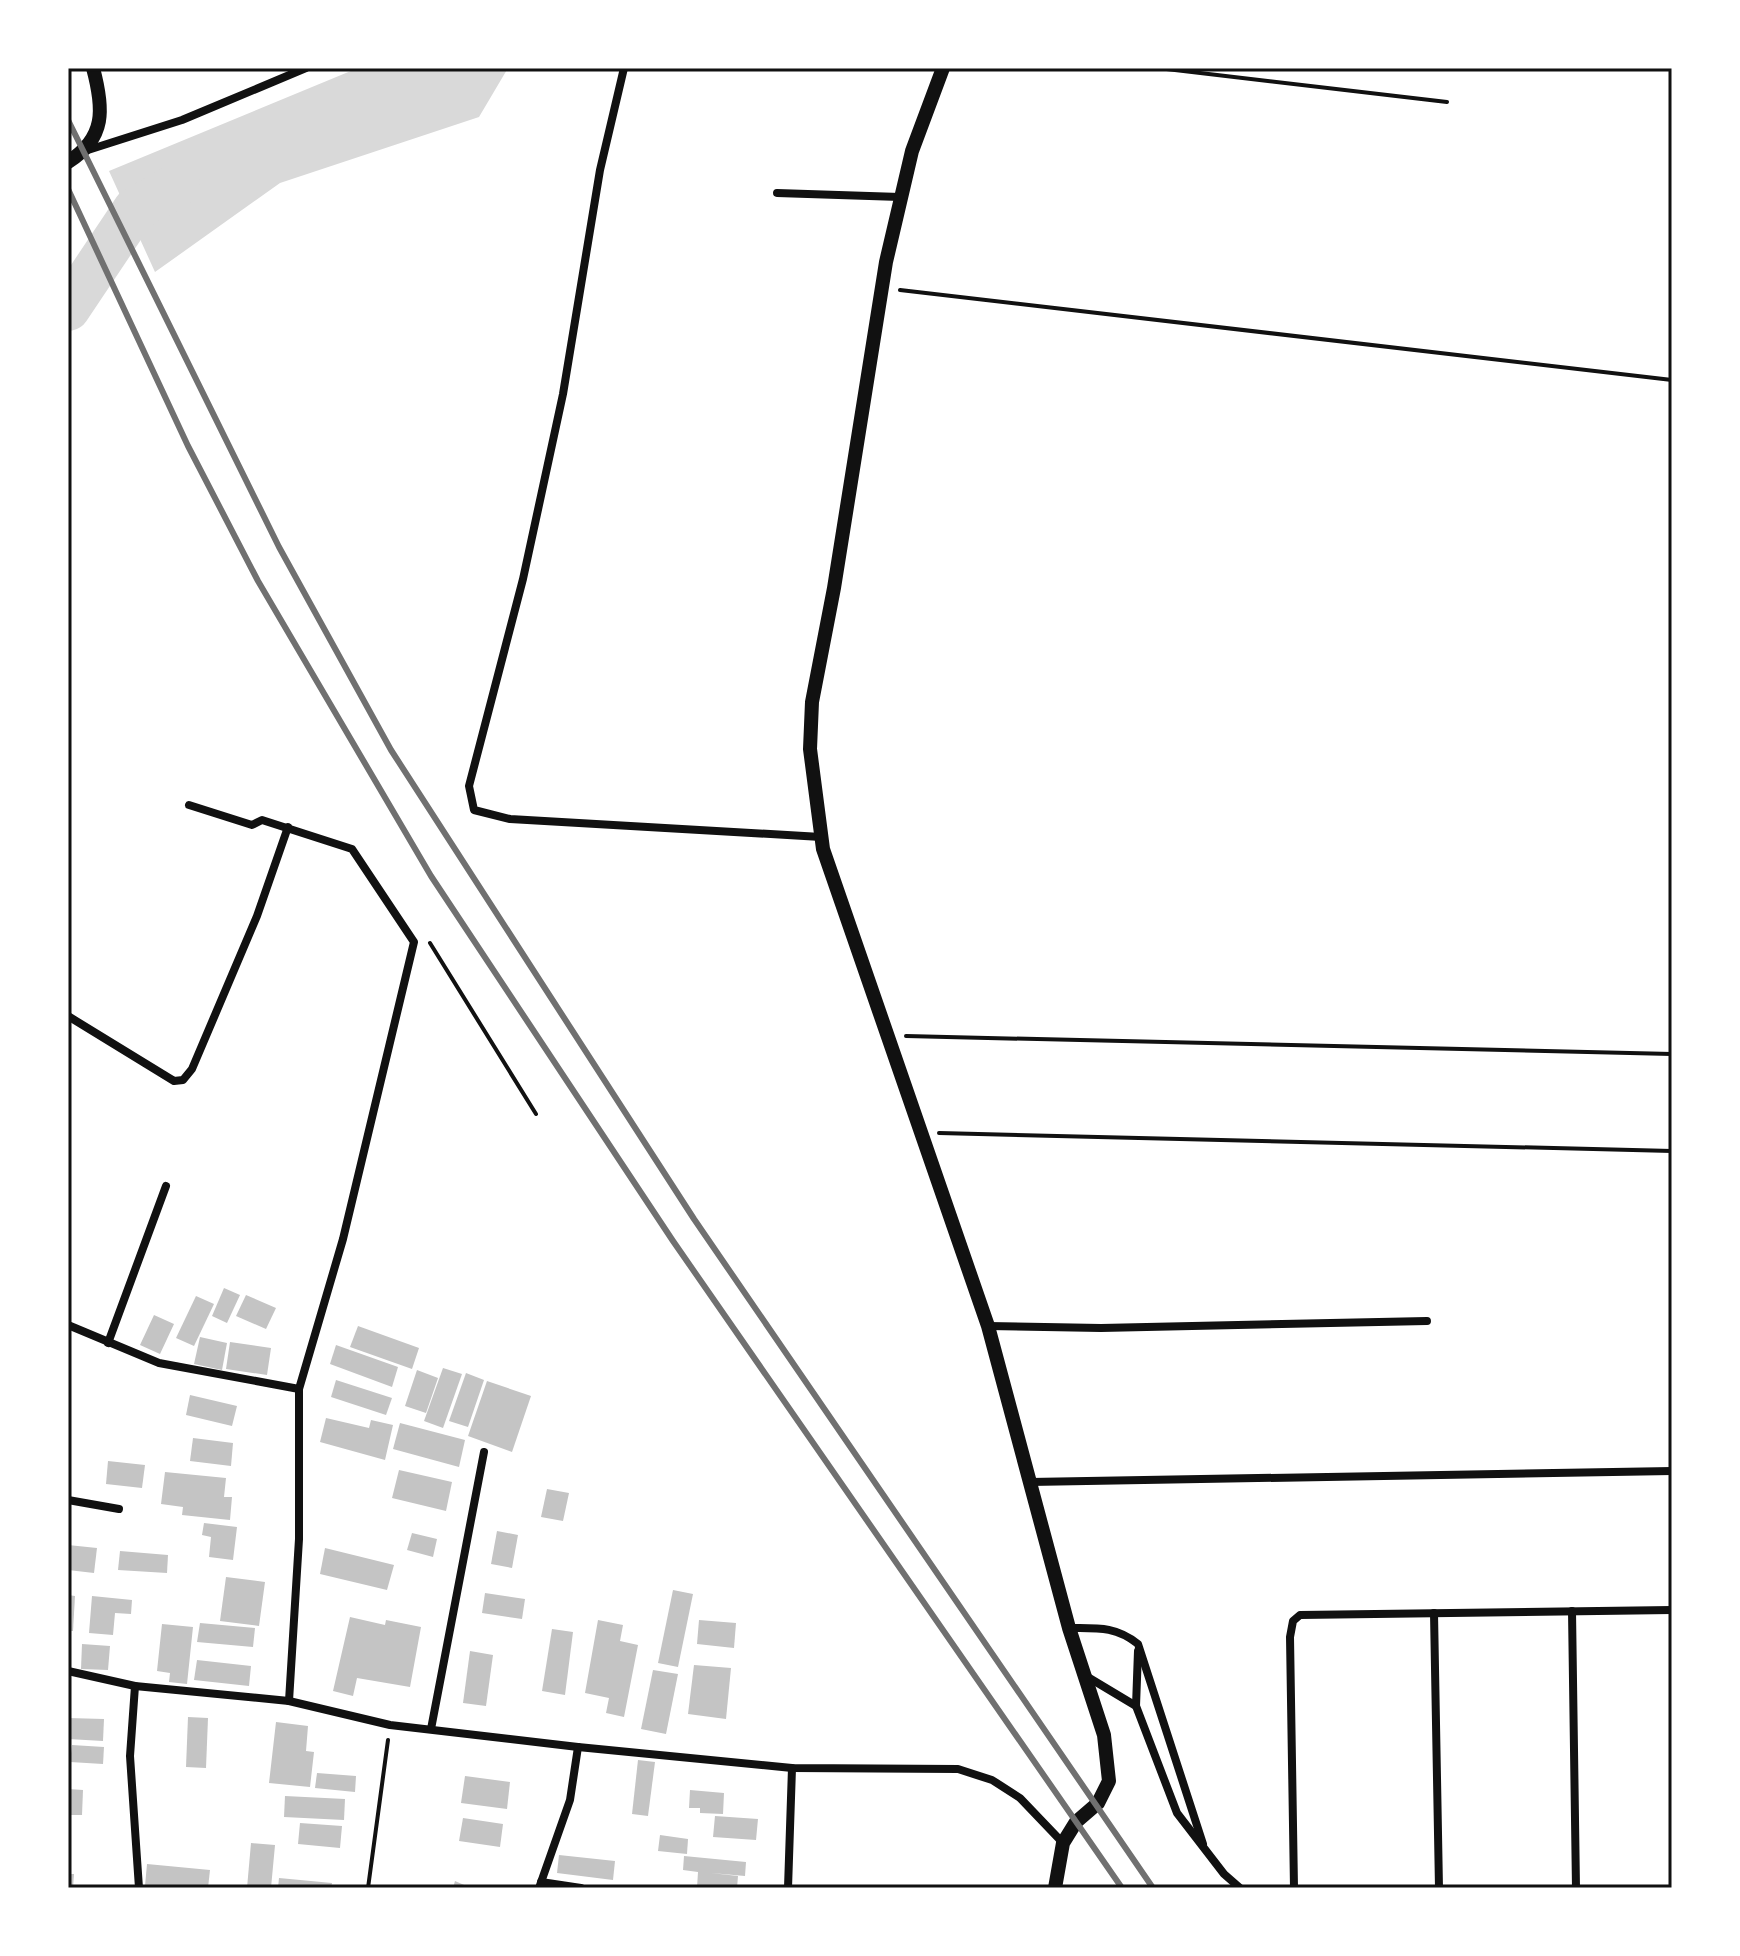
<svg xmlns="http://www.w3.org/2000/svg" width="1740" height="1956" font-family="'Sofia Sans Condensed',sans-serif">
	<rect width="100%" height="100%" fill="#fff"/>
	<!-- water -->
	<polygon fill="#d9d9d9" points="358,68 508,68 479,117 280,183 155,272 109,171"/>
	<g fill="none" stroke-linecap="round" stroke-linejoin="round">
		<!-- river -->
		<polyline stroke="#d9d9d9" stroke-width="44" points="68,309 135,209 178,185"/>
	</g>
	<!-- building -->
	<g fill="#c4c4c4">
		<polygon points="224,1288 240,1295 227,1323 212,1316"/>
		<polygon points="246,1295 276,1308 266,1329 236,1316"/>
		<polygon points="196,1296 214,1304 194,1346 176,1338"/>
		<polygon points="154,1315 174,1324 160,1354 140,1345"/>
		<polygon points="358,1326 419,1348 412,1369 350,1347"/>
		<polygon points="200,1337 227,1343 222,1370 194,1364"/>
		<polygon points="230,1342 271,1348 267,1375 226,1369"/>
		<polygon points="336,1345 398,1367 392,1387 330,1364"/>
		<polygon points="443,1368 462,1374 443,1428 424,1421"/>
		<polygon points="417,1370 438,1378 426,1413 405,1406"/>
		<polygon points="466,1373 484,1380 468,1427 449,1421"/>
		<polygon points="336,1380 392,1398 386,1415 331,1397"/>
		<polygon points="487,1381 531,1396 512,1452 468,1436"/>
		<polygon points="190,1395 237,1406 232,1426 186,1415"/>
		<polygon points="326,1418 369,1428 371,1420 393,1425 385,1460 320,1442"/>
		<polygon points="400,1423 465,1440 459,1467 393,1449"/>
		<polygon points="193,1438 233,1443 231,1466 190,1461"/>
		<polygon points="108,1461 145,1465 142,1488 106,1484"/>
		<polygon points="399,1470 452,1482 446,1511 392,1498"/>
		<polygon points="165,1472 226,1478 224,1497 232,1497 230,1520 182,1515 183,1507 161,1504"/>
		<polygon points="547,1489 569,1493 563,1521 541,1517"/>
		<polygon points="204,1523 237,1527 233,1560 209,1557 211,1537 202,1535"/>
		<polygon points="497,1531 518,1535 512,1568 491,1564"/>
		<polygon points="412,1533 437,1539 433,1557 407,1550"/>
		<polygon points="68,1545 97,1548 94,1573 68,1570"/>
		<polygon points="325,1548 394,1565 387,1590 320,1574"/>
		<polygon points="120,1551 168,1555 167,1573 118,1570"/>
		<polygon points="226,1577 265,1582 259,1626 220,1621"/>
		<polygon points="673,1590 693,1594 678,1667 658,1663"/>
		<polygon points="485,1593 525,1599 522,1619 482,1613"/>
		<polygon points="68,1595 75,1596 73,1631 68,1631"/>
		<polygon points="92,1596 132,1600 131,1614 115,1613 113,1635 89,1633"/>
		<polygon points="350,1617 385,1625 386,1620 421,1627 410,1687 357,1678 353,1696 333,1691"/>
		<polygon points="598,1620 623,1625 620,1641 638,1645 624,1717 606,1713 609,1698 585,1693"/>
		<polygon points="699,1620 736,1623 734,1648 697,1644"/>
		<polygon points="200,1623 255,1628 253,1647 197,1642"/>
		<polygon points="162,1624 193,1627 187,1684 169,1682 170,1673 157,1671"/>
		<polygon points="552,1629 573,1632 565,1695 542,1691"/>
		<polygon points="82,1644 110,1646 108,1670 81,1669"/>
		<polygon points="470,1651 493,1655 486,1706 463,1703"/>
		<polygon points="197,1660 251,1666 249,1686 194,1680"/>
		<polygon points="694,1665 731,1668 726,1719 688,1714"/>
		<polygon points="653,1670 678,1674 666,1734 641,1729"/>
		<polygon points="188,1717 208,1718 206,1768 186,1767"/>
		<polygon points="68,1718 104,1719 103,1741 68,1739"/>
		<polygon points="276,1722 308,1726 306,1751 314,1752 310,1787 269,1783"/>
		<polygon points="72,1745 104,1747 103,1764 70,1762"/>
		<polygon points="638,1760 655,1762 648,1816 632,1814"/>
		<polygon points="317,1773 356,1776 355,1792 315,1788"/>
		<polygon points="465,1776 510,1782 507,1809 461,1803"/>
		<polygon points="68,1789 83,1790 82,1815 68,1815"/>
		<polygon points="690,1790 724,1793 723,1814 700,1813 700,1808 689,1808"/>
		<polygon points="285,1796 345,1799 344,1820 284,1817"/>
		<polygon points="715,1816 758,1819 756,1840 713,1837"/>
		<polygon points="463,1818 503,1824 500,1847 459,1841"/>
		<polygon points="300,1823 342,1826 340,1848 298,1844"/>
		<polygon points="660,1835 688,1839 687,1854 658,1851"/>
		<polygon points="251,1843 275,1845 271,1888 247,1888"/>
		<polygon points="559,1855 615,1861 613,1880 557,1873"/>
		<polygon points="684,1856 746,1862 745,1876 711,1873 738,1876 737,1888 697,1888 698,1872 683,1870"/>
		<polygon points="147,1864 210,1870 208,1888 145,1886"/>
		<polygon points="68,1874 74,1874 73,1888 68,1888"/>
		<polygon points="279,1878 332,1883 331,1888 278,1888"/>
		<polygon points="455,1881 471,1888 453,1888"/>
	</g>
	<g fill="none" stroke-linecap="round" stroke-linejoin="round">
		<!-- path -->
		<g stroke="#111" stroke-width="4">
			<polyline points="1158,68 1447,102"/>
			<polyline points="900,290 1672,380"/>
			<polyline points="430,943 536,1114"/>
			<polyline points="906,1036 1672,1054"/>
			<polyline points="939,1133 1672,1151"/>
			<polyline points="368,1888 388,1740"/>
		</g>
		<!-- minor -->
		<g stroke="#111" stroke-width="8">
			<polyline points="624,68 600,170 563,394 523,579 469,786 474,810 510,819 821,837"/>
			<polyline points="88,150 182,120 306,68"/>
			<polyline points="777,193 900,197"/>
			<polyline points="189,805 252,825 262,820 352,849 414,942 343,1239 299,1389 299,1539 289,1701"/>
			<polyline points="68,1016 174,1081 183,1080 192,1069 257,916 288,827"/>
			<polyline points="68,1325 159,1363 299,1389"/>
			<polyline points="988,1326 1101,1328 1427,1321"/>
			<polyline points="108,1343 166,1186"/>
			<polyline points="1030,1482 1672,1471"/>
			<polyline points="68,1500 119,1509"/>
			<polyline points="1572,1611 1576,1888"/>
			<polyline points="1434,1613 1439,1888"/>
			<path d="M1069,1628C1097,1628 1116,1626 1138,1644L1203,1844"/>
			<polyline points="68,1671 135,1686 289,1701 390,1725 578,1747 792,1768 958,1769 992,1780 1020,1798 1063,1843"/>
			<polyline points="1086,1676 1136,1706 1177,1813 1224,1874 1240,1888"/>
			<polyline points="135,1686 130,1756 139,1888"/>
			<polyline points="1136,1706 1138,1651"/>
			<polyline points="431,1729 484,1452"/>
			<polyline points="541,1882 581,1888"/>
			<polyline points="539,1888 570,1800 578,1747"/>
			<polyline points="788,1888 792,1768"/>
			<polyline points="1294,1888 1290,1637 1293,1621 1300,1615 1672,1610"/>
		</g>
		<!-- tertiary -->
		<g stroke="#111" stroke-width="14">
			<polyline points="943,68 912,151 886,262 834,588 812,702 810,749 823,849 988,1326 1069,1628 1104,1735 1109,1781 1098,1803 1076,1822 1063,1843 1055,1888"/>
			<path d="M68,162C106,138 104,109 93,68"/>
		</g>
		<!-- rail -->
		<g stroke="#707070" stroke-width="6">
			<polyline points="68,120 279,547 391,750 694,1219 1153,1888"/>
			<polyline points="68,189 188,446 258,581 431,876 673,1241 1122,1888"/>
		</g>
	</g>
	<!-- border -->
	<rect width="1740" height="1956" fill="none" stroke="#ffffff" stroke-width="140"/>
	<rect x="70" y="70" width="1600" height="1816" fill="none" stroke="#111" stroke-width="3"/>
</svg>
